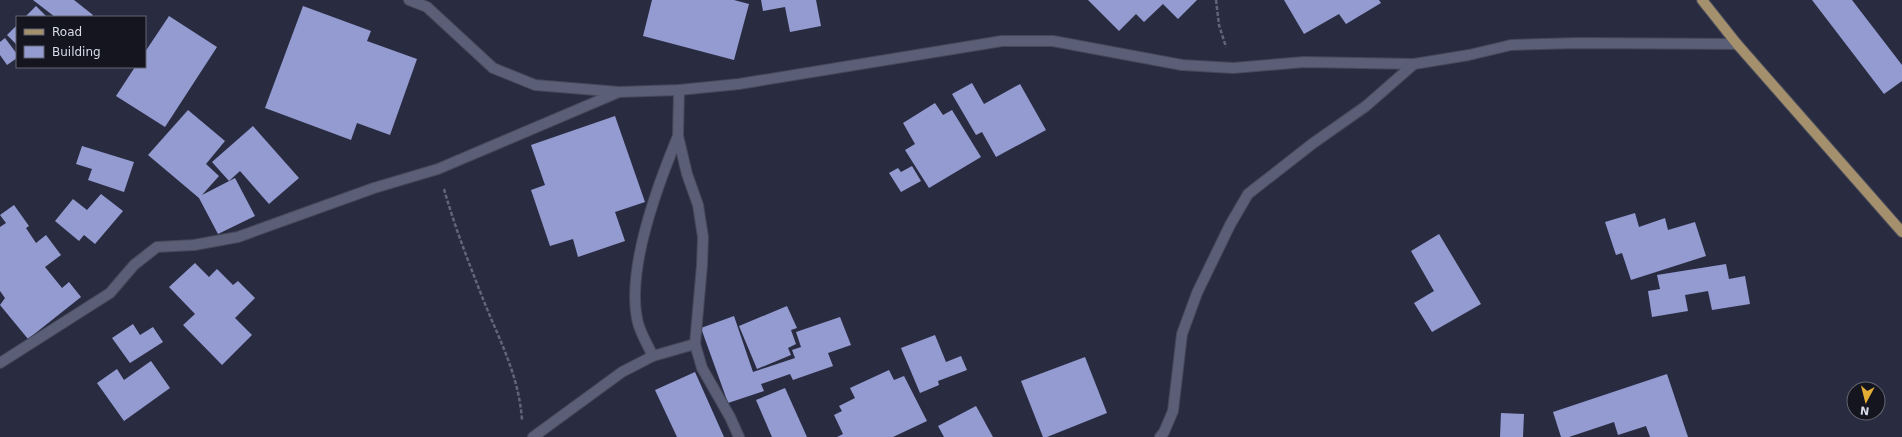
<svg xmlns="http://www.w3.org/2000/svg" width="1902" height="437" font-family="'DejaVu Sans',sans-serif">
	<rect width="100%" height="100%" fill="#292c41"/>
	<!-- building -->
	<g fill="#949bd1">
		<polygon points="33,0 74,0 93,15 91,17 55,17"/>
		<polygon points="652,0 734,0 749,4 734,60 643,36"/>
		<polygon points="761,0 816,0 821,26 790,32 785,7 763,11"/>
		<polygon points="1088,0 1197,0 1178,19 1163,4 1144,22 1136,14 1119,31"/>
		<polygon points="1284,0 1379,0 1381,3 1346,24 1339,14 1304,34"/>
		<polygon points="1812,0 1852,0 1902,65 1902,81 1884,94"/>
		<polygon points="36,6 47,17 25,17"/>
		<polygon points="303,6 371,31 367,41 417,59 390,135 357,123 351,140 265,108"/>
		<polygon points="169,16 217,47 165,127 116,96 135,67 145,67 145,52"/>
		<polygon points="17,25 17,45 7,35"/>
		<polygon points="5,38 17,54 17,58 7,65 0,55 0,42"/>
		<polygon points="972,83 984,104 1020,84 1046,130 996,157 982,132 976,135 952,94"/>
		<polygon points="935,103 943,115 952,110 981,157 929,188 905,150 915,144 903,123"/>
		<polygon points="188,110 225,141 206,164 219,176 202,195 235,178 255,216 218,234 199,198 148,155"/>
		<polygon points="615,116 645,202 615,212 625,241 578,257 573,239 550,246 531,190 545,185 531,145"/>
		<polygon points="253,126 299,178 269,204 240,171 229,181 212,162"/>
		<polygon points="82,146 134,162 124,192 88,180 92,169 76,164"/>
		<polygon points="912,166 921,181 901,192 889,173 898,168 901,172"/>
		<polygon points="101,194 123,211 95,244 84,235 79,241 55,221 73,199 87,210"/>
		<polygon points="14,205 29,226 26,228 36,243 46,235 61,255 45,267 62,288 69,282 81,297 28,339 0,305 5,298 0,291 0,227 6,223 0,215"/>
		<polygon points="1635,213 1639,227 1665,218 1668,230 1695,222 1706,256 1631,280 1622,253 1616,255 1605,222"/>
		<polygon points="1439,234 1481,304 1432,332 1414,303 1434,291 1411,251"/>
		<polygon points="195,263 209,277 217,269 233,285 238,281 255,298 235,318 252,335 222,365 183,325 195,314 169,287"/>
		<polygon points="1726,264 1729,279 1745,276 1750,304 1712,310 1708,291 1685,295 1688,311 1652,317 1648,291 1660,289 1657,275"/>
		<polygon points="787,306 797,328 791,330 796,344 788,348 791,355 757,369 739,326"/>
		<polygon points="734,316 753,372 795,358 792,350 801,347 796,332 840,317 851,345 828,353 833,366 793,380 790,374 761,384 764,391 728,403 701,328"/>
		<polygon points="133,324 140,335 153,327 163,342 130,363 112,338"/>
		<polygon points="935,335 946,362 961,356 967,370 938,381 939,385 920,393 901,348"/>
		<polygon points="1085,357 1107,413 1047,437 1043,437 1021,381"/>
		<polygon points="151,361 170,388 124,421 97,383 117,369 124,380"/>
		<polygon points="889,370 894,380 904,376 927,421 893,437 837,437 843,434 834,415 842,411 839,406 855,398 850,388"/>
		<polygon points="695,372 724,437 677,437 655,390"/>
		<polygon points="1667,374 1688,437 1650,437 1646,426 1618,435 1614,422 1569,437 1561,437 1553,412"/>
		<polygon points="785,388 807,437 772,437 756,400"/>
		<polygon points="976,406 993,437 944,437 938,426"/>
		<polygon points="1501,413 1524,414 1523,437 1500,437"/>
	</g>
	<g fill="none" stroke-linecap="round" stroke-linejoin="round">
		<defs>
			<g id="minor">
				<polyline points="409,0 427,7 493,68 535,85 619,92 679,90 739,84 1002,41 1053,41 1182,65 1233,68 1304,62 1414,64 1469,55 1511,45 1578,43 1737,44"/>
				<polyline points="679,90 678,136 687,174 698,205 703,237 702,265 695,344 702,368 730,417 739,437"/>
				<path d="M653,356C648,346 641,334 638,323C625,271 658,184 678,136"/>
				<polyline points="0,363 110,293 134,265 157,247 194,245 238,237 374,188 438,169 619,92"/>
				<polyline points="533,437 622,372 653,356 695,344"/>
				<polyline points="1160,437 1164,432 1173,411 1182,334 1197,293 1230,225 1248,194 1312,144 1366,106 1414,64"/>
			</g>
			<polyline id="major" points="1702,0 1737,44 1902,232"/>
		</defs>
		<!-- minor casing -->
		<use href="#minor" stroke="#454859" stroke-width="12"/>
		<!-- major casing -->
		<use href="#major" stroke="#454859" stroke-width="12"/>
		<!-- path -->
		<g stroke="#626578" stroke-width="2.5" stroke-dasharray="4 2" stroke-linecap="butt">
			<polyline points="1216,0 1219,25 1226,47"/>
			<path d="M444,189C455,228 470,266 485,304C501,343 519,377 522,420"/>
		</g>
		<!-- minor -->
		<use href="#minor" stroke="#5a5e76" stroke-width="10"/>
		<!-- major -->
		<use href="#major" stroke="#a4906d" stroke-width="10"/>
	</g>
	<!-- legend -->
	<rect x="16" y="16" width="130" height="52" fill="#14151f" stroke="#626470"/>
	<rect x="24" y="29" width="20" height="6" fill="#a4906d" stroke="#626470"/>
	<text x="52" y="36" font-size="12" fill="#d8dbe9">Road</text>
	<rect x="24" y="46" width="20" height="12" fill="#949bd1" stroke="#626470"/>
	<text x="52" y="56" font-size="12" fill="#d8dbe9">Building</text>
	<!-- north arrow -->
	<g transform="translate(1866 401) rotate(187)"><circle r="19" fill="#14151f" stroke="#626470"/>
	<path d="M0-3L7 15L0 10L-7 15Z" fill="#e3ae34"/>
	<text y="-6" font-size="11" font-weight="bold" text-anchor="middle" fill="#d8dbe9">N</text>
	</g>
</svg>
